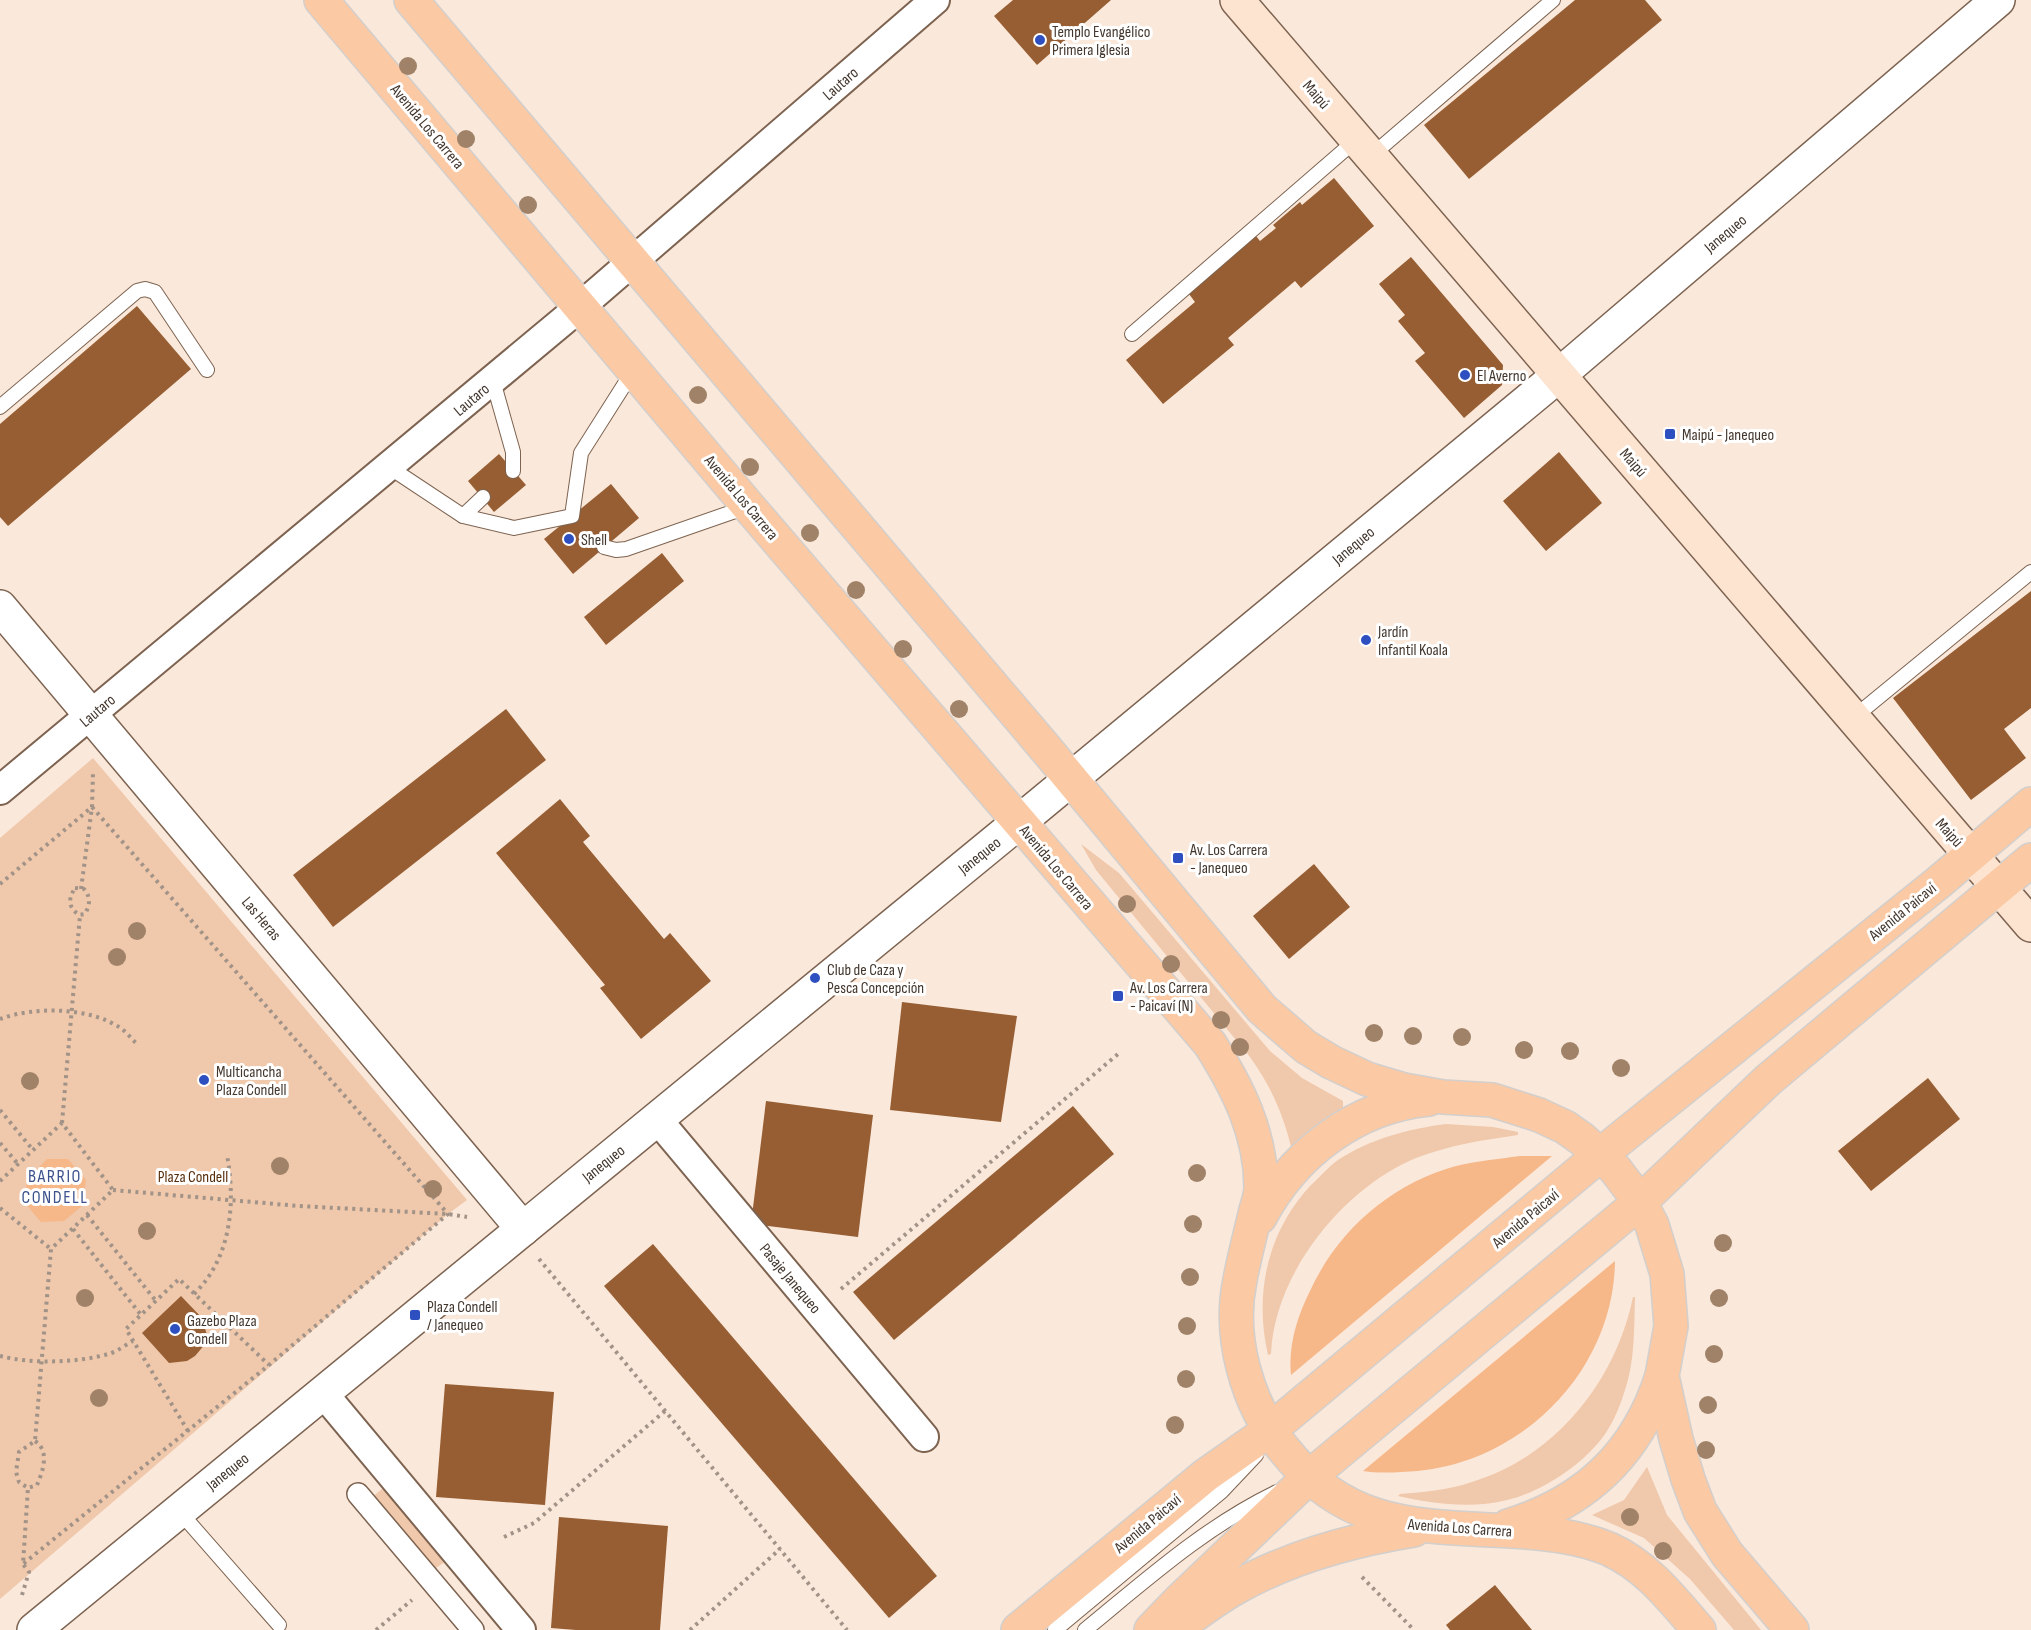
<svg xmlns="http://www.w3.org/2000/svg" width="2031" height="1630" font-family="'Sofia Sans Condensed',sans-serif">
	<rect width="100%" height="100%" fill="#fae8db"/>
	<!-- green -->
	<g fill="#f0c8ab">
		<polygon points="93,758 467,1200 448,1214 0,1599 0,838"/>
		<path d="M1081,844L1119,873L1270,1051L1302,1078L1343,1101V1110L1292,1150C1283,1114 1272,1088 1250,1057L1096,870Z"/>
		<path d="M1446,1124L1493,1127L1518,1132V1135C1483,1140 1450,1145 1416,1158C1343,1188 1274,1274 1271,1354L1268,1355C1254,1294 1267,1232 1311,1185C1320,1177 1328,1167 1338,1160C1370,1139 1408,1129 1446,1124Z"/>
		<path d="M1633,1297H1635C1634,1329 1635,1363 1624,1393C1619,1409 1611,1428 1599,1442C1577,1468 1541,1492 1507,1500C1471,1509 1434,1504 1398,1496L1400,1494C1424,1492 1449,1490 1472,1482C1555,1457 1616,1381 1633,1297Z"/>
		<polygon points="1647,1467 1667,1515 1761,1630 1734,1630 1690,1579 1644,1538 1592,1515 1624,1500"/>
		<polygon points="388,1484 452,1557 433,1570 371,1498"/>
	</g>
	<!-- water -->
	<g fill="#f6b789">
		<path d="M1520,1156H1552L1291,1375C1288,1346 1297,1317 1310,1291C1338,1230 1391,1184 1456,1166C1477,1161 1498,1159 1520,1156Z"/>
		<polygon points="47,1159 68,1159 86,1180 82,1206 64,1221 41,1222 25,1203 27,1179"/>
		<path d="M1615,1261C1614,1369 1524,1461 1418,1471C1400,1472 1381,1474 1363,1471Z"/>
	</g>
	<!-- building -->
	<g fill="#965e32">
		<polygon points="1013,0 1111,0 1037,65 994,16"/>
		<polygon points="1575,0 1645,0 1662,20 1469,179 1424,125"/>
		<polygon points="1334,178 1374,226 1301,288 1295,281 1228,338 1234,345 1163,404 1126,360 1195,302 1189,294 1256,236 1260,241 1276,228 1273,225 1300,202 1302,205"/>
		<polygon points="1411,257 1503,365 1502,385 1464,418 1415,361 1425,353 1398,321 1405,315 1379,284"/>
		<polygon points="137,306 191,369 8,526 0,517 0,424"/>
		<polygon points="1559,452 1602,503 1546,551 1503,501"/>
		<polygon points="499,454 526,485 494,512 468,481"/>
		<polygon points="611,484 639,518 573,574 544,539"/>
		<polygon points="662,553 684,581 606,645 584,617"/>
		<polygon points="2031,591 2031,708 2004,729 2026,758 1971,800 1893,698"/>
		<polygon points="506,709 546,760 333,927 293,875"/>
		<polygon points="560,799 590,836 583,842 664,939 670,933 711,981 641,1039 600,988 605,985 496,853"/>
		<polygon points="1314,864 1350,907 1289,959 1253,916"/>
		<polygon points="902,1002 1017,1016 1001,1122 890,1110"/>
		<polygon points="1928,1078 1960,1119 1871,1191 1838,1151"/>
		<polygon points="766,1101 873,1115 858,1237 751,1224"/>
		<polygon points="1073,1106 1114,1154 894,1340 853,1292"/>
		<polygon points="653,1244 937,1576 889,1618 604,1286"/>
		<polygon points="181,1296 202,1318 207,1335 206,1343 195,1356 187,1361 169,1363 142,1333"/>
		<polygon points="445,1384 554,1392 545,1505 436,1497"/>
		<polygon points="559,1517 668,1526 660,1630 576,1630 551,1628"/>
		<polygon points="1495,1585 1532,1630 1450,1630 1446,1625"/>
	</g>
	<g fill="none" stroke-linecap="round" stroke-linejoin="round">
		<defs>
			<g id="service">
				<polyline points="1371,156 1553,0"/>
				<polyline points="1132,334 1356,140"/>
				<polyline points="493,381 513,452 513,471"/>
				<polyline points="0,407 137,291 145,289 155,292 207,370"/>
				<polyline points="389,467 463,516 514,528 572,516 581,453 633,371"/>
				<polyline points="463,516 483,497"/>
				<polyline points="604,547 616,550 626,549 747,507"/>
				<polyline points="1853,718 2031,572"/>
				<polyline points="179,1511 279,1625"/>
				<polyline points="1055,1630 1222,1491 1256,1455"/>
				<path d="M1085,1630C1146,1580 1206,1526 1277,1492"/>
			</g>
			<polyline id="pedestrian" points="358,1494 473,1630"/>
			<g id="minor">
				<polyline points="0,790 581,306 935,0"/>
				<polyline points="657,1119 924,1437"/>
				<polyline points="323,1393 521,1630"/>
			</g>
			<g id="tertiary">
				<polyline points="0,607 523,1229"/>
				<polyline points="34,1630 1019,822 1559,375 1998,0"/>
			</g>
			<polyline id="secondary" points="1237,0 2031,925"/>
			<g id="primary">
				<path d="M321,0L749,507L1210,1044C1238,1088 1261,1134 1261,1187C1261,1196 1257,1206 1255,1214C1250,1236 1244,1258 1240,1280C1228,1337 1247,1403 1282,1447C1346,1529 1416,1526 1511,1531C1544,1533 1578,1536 1609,1549C1647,1566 1672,1599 1699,1630"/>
				<polyline points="411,0 1046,749 1262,1009 1306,1047 1331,1062 1367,1079 1404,1090 1443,1097 1492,1100 1539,1115 1565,1127 1582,1139 1615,1169 1640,1202 1652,1225 1667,1274 1671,1326 1662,1376 1676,1439 1688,1479 1700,1511 1727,1554 1792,1630"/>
				<path d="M1260,1217C1294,1153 1356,1106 1429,1099"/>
				<path d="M1508,1526C1586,1502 1637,1454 1662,1376"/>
				<polyline points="1018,1630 1206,1475 1270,1430 1600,1155 1939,882 2031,804"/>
				<polyline points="1151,1630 1179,1601 1309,1477 1640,1202 1768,1080 2031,860"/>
				<path d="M1174,1630C1194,1615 1214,1600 1235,1588C1290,1557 1352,1540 1414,1530"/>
			</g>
		</defs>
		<!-- service casing -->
		<use href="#service" stroke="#7d6350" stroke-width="16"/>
		<!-- pedestrian casing -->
		<use href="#pedestrian" stroke="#7d6350" stroke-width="24"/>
		<!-- minor casing -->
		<use href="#minor" stroke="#7d6350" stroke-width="32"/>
		<!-- tertiary casing -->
		<use href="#tertiary" stroke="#7d6350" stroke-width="36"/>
		<!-- secondary casing -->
		<use href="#secondary" stroke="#7d6350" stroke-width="36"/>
		<!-- primary casing -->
		<use href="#primary" stroke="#d2cfcd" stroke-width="36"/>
		<!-- path -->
		<g stroke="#a29388" stroke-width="4" stroke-dasharray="3 4.5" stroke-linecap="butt">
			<polyline points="0,884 92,807 448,1214 269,1365 23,1564"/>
			<path d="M75,888L84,889C91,897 90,905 85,914L79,915C68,907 68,899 75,888Z"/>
			<polyline points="81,889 92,807 93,773"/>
			<path d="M0,1019C35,1006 91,1007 122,1029C127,1033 131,1038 136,1043"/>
			<polyline points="0,1110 33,1150"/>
			<polyline points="62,1123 80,915"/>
			<polyline points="0,1143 18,1164"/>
			<polyline points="0,1181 62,1123 113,1190 51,1249 35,1441"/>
			<polyline points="113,1190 299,1206 448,1214 467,1217"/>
			<polyline points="0,1208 51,1249"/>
			<polyline points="87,1215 156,1301"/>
			<polyline points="73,1229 141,1315"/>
			<polyline points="539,1259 847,1630"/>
			<polyline points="841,1289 1118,1054"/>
			<path d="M194,1294C231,1258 236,1204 227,1155"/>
			<path d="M0,1356C31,1364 77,1363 108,1354C117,1352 125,1345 133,1341"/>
			<polyline points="188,1431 126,1329 179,1279 269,1365"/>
			<path d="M35,1441C50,1451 43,1471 37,1485L28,1488L19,1482L16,1472L19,1452Z"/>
			<polyline points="504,1537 534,1523 665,1411"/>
			<polyline points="1362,1577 1414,1630"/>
			<polyline points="22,1595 29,1572 23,1564 28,1488"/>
			<polyline points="376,1630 412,1600"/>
			<polyline points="690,1630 780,1549"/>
		</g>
		<!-- service -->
		<use href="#service" stroke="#fff" stroke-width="14"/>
		<!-- pedestrian -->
		<use href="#pedestrian" stroke="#fff" stroke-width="21"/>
		<!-- minor -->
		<use href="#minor" stroke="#fff" stroke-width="28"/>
		<!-- tertiary -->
		<use href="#tertiary" stroke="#fff" stroke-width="33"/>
		<!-- secondary -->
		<use href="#secondary" stroke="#fde4d1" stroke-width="33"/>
		<!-- primary -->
		<use href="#primary" stroke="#fbc9a3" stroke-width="33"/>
	</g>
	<!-- trees -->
	<g fill="#a08269">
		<circle cx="408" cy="66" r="9"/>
		<circle cx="466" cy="139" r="9"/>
		<circle cx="528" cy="205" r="9"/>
		<circle cx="698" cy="395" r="9"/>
		<circle cx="750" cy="467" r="9"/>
		<circle cx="810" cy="533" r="9"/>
		<circle cx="856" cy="590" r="9"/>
		<circle cx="903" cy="649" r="9"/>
		<circle cx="959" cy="709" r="9"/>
		<circle cx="1127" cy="904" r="9"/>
		<circle cx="137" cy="931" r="9"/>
		<circle cx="117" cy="957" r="9"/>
		<circle cx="1171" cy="964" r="9"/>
		<circle cx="1221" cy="1020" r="9"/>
		<circle cx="1374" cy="1033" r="9"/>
		<circle cx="1413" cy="1036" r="9"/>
		<circle cx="1462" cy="1037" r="9"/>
		<circle cx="1240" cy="1047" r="9"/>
		<circle cx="1524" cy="1050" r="9"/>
		<circle cx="1570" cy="1051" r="9"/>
		<circle cx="1621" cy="1068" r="9"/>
		<circle cx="30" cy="1081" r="9"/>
		<circle cx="280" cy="1166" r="9"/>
		<circle cx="1197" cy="1173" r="9"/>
		<circle cx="433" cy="1189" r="9"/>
		<circle cx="1193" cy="1224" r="9"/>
		<circle cx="147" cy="1231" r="9"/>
		<circle cx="1723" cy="1243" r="9"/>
		<circle cx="1190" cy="1277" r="9"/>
		<circle cx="85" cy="1298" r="9"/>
		<circle cx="1719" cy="1298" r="9"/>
		<circle cx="1187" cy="1326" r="9"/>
		<circle cx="1714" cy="1354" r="9"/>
		<circle cx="1186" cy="1379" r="9"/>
		<circle cx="99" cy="1398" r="9"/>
		<circle cx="1708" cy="1405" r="9"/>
		<circle cx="1175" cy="1425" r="9"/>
		<circle cx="1706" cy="1450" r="9"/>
		<circle cx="1630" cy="1517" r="9"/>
		<circle cx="1663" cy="1551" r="9"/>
	</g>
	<!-- markers -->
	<g fill="#2e4fbf" stroke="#fff" stroke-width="2">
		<circle cx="1040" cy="40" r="6"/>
		<circle cx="1465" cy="375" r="6"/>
		<rect x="1664" y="428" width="12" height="12" rx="3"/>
		<circle cx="569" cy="539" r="6"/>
		<circle cx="1366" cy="640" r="6"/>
		<rect x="1172" y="852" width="12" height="12" rx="3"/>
		<circle cx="815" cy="978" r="6"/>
		<rect x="1112" y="990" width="12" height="12" rx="3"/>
		<circle cx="204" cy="1080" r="6"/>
		<rect x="409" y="1309" width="12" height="12" rx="3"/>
		<circle cx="175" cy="1329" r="6"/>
	</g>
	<g text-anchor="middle" stroke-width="6" stroke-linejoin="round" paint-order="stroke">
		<!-- poi labels -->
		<g font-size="16" fill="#42362d" stroke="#fff" text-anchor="start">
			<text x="1052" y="37">Templo Evangélico<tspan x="1052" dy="18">Primera Iglesia</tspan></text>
			<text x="1477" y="381">El Averno</text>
			<text x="1682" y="440">Maipú - Janequeo</text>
			<text x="581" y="545">Shell</text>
			<text x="1378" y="637">Jardín<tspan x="1378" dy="18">Infantil Koala</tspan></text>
			<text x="1190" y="855">Av. Los Carrera<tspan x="1190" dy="18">- Janequeo</tspan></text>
			<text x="827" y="975">Club de Caza y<tspan x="827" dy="18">Pesca Concepción</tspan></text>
			<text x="1130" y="993">Av. Los Carrera<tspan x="1130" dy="18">- Paicaví (N)</tspan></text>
			<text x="216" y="1077">Multicancha<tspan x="216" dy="18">Plaza Condell</tspan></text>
			<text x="427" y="1312">Plaza Condell<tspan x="427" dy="18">/ Janequeo</tspan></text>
			<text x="187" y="1326">Gazebo Plaza<tspan x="187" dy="18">Condell</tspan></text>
		</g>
		<!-- street labels -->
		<g font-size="16" fill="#42362d" stroke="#fff">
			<text transform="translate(840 83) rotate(-41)" y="6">Lautaro</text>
			<text transform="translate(1317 94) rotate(49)" y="6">Maipú</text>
			<text transform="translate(428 126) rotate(50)" y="6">Avenida Los Carrera</text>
			<text transform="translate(1725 233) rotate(-40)" y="6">Janequeo</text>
			<text transform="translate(471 399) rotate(-40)" y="6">Lautaro</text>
			<text transform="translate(1634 462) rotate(49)" y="6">Maipú</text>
			<text transform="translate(742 497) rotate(50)" y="6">Avenida Los Carrera</text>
			<text transform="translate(1353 545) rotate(-40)" y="6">Janequeo</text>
			<text transform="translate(97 710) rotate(-40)" y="6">Lautaro</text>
			<text transform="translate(1950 832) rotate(48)" y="6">Maipú</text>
			<text transform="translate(979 855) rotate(-39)" y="6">Janequeo</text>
			<text transform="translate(1057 867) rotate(50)" y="6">Avenida Los Carrera</text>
			<text transform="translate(1902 911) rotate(-39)" y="6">Avenida Paicaví</text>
			<text transform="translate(262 918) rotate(50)" y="6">Las Heras</text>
			<text transform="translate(603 1163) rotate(-39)" y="6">Janequeo</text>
			<text transform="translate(1525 1218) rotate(-40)" y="6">Avenida Paicaví</text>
			<text transform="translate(791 1278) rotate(50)" y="6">Pasaje Janequeo</text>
			<text transform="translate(227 1471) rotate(-39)" y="6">Janequeo</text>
			<text transform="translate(1147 1523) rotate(-40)" y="6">Avenida Paicaví</text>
			<text transform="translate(1460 1527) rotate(4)" y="6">Avenida Los Carrera</text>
		</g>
		<!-- park labels -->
		<g font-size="16" fill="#572e0b" stroke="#fff">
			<text x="193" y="1182">Plaza Condell</text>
		</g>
		<!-- neighbourhood labels -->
		<g font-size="18" letter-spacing="1.5" fill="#3b518b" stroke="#fff">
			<text x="55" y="1182">BARRIO<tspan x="55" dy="21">CONDELL</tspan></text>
		</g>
	</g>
</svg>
